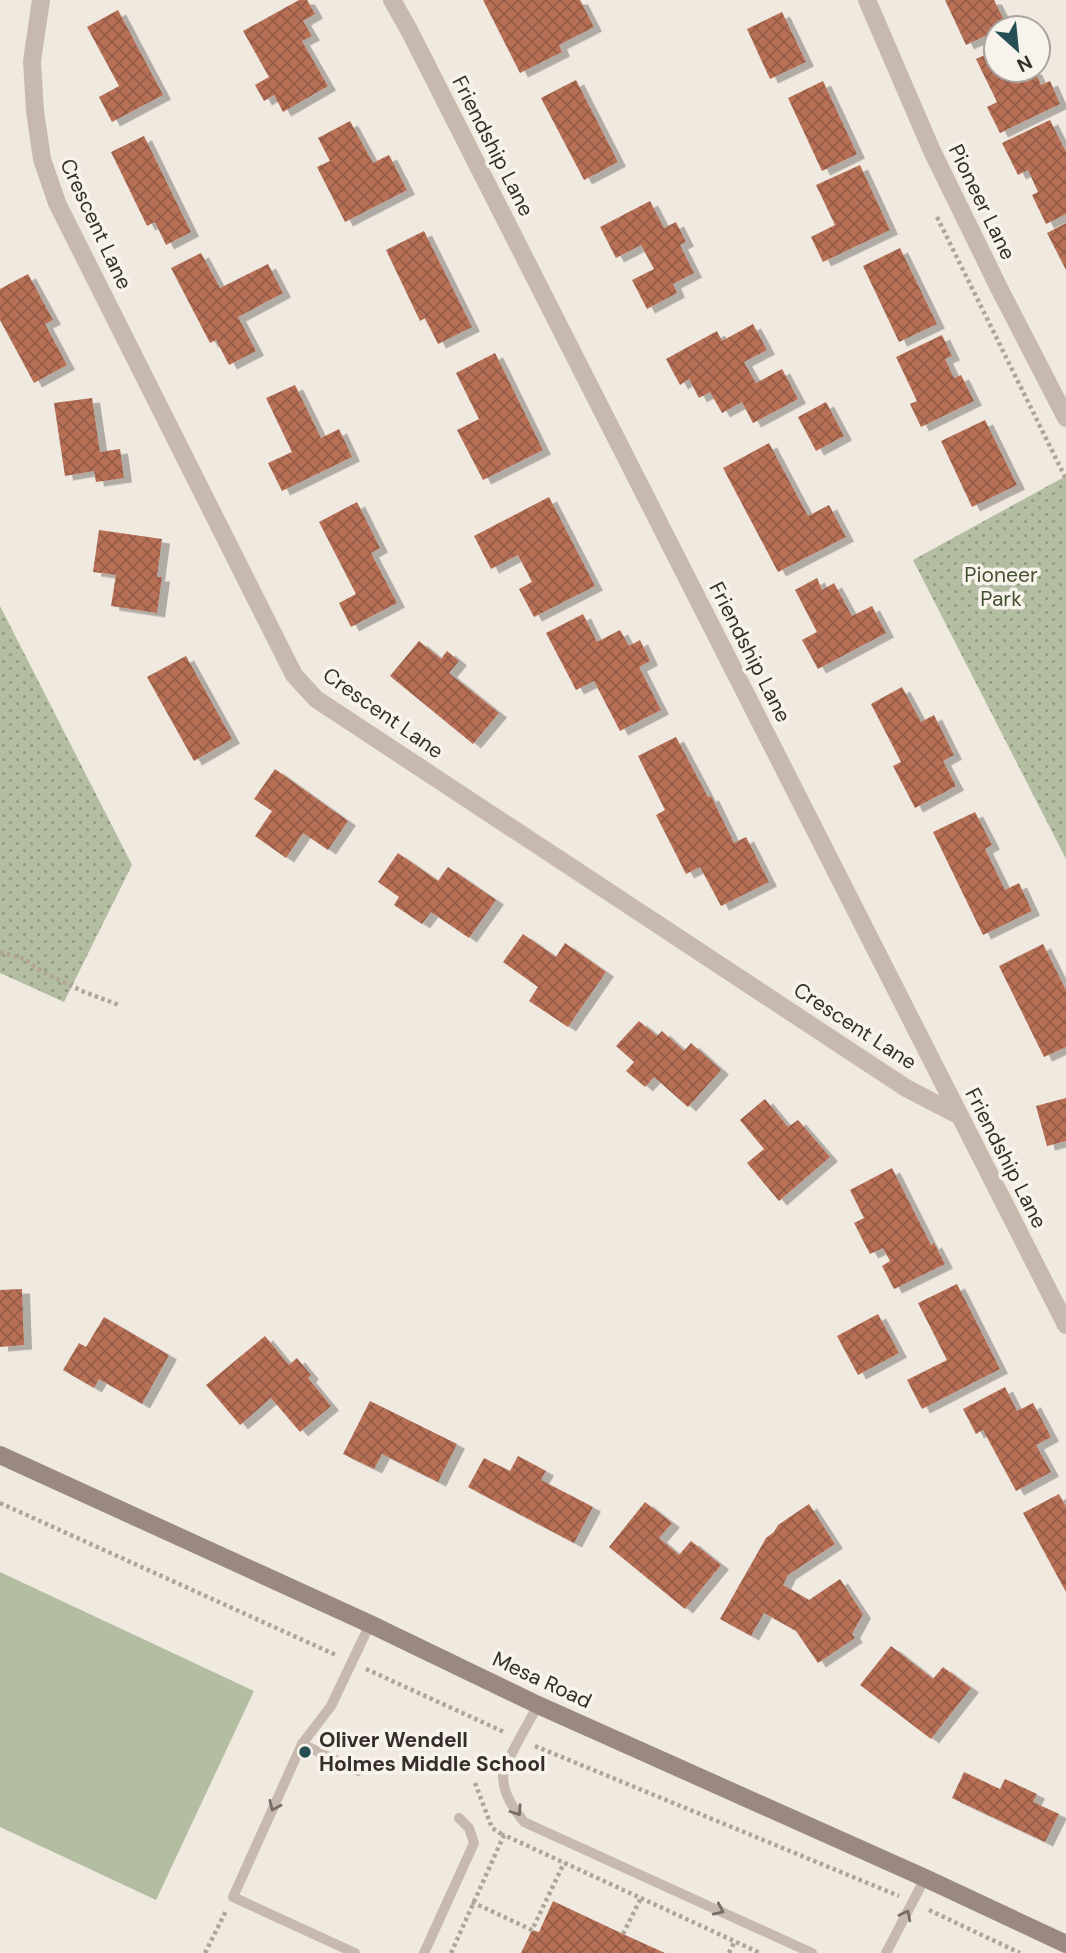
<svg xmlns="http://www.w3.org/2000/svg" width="1066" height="1953" font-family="'DM Sans',sans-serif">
	<defs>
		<pattern id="grass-dots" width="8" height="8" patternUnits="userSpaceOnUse" patternTransform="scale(1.75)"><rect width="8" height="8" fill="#b3bda1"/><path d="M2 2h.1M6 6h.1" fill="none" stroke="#929a83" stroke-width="1.8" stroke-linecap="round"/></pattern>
		<pattern id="building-cross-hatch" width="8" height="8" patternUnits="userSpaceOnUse" patternTransform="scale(1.75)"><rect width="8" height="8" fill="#b77057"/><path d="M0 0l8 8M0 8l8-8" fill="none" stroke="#965c48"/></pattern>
		<filter id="shadow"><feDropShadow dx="8" dy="4.5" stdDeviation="0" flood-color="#0004"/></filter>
	</defs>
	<rect width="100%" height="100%" fill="#f0e9e0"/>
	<!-- grass -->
	<g fill="url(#grass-dots)">
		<polygon points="1066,476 1066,859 913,560"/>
		<polygon points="0,606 132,865 64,1002 0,973"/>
	</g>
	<!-- pitch -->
	<polygon fill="#b3bda1" points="0,1572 254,1691 156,1900 0,1827"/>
	<!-- building -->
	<g fill="url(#building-cross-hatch)" filter="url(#shadow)">
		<polygon points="299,0 307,0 315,14 303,21 312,36 302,41 328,86 283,112 274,95 264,101 255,85 269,77 243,31"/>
		<polygon points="483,0 580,0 594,27 559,45 562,52 520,73"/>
		<polygon points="945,0 994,0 1007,26 996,28 996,31 966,45"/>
		<polygon points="118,10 163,95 112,122 99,97 119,86 87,27"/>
		<polygon points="782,12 806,62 770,79 747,29"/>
		<polygon points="996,50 996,70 1034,70 1041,85 1050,81 1060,104 1000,133 987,107 997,102 976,59"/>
		<polygon points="576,80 618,162 584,180 541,98"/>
		<polygon points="823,81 857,154 822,171 788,98"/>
		<polygon points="1050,120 1066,152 1066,214 1046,224 1032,195 1038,192 1028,170 1018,175 1002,143"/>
		<polygon points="350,121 373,163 389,155 407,190 345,222 317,167 330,161 318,138"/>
		<polygon points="144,136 191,232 166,245 155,222 147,226 111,152"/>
		<polygon points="860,165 890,230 823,262 811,237 835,225 816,185"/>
		<polygon points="650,201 664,228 676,222 686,242 680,245 694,273 673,284 677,293 647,309 632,280 654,269 641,245 616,258 600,227"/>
		<polygon points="1066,223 1066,270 1047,233"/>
		<polygon points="424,231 472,327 438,344 425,318 420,321 386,250"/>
		<polygon points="900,248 937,324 899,342 863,266"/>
		<polygon points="201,253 220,288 268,264 283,293 238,317 256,351 229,365 216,340 210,343 171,268"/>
		<polygon points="28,274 53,320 45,324 67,365 34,383 0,320 0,289"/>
		<polygon points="753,324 767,350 744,362 756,383 782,369 798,399 753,423 742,402 722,413 710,392 699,398 689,379 680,385 666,359 717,331 722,341"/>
		<polygon points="942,335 952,356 945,359 954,378 961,375 974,401 921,427 910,404 917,401 896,357"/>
		<polygon points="495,353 543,450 483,480 457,430 479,419 456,373"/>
		<polygon points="295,385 321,438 339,429 352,457 282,491 268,463 292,452 266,398"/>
		<polygon points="92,398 100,452 120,449 124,478 96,482 94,471 65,476 54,403"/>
		<polygon points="826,402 844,436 816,451 798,417"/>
		<polygon points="985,420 1017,485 972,507 941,441"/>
		<polygon points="769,443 808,516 829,505 846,537 778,572 723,468"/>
		<polygon points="549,497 595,586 534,617 519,589 532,582 518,555 491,569 474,536"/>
		<polygon points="357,502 380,548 371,553 397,603 351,627 339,603 356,594 319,522"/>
		<polygon points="99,530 162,539 157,577 162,577 157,613 111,606 116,575 93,572"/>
		<polygon points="817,578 822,590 834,583 852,616 872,606 886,633 818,669 802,640 817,632 795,590"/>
		<polygon points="583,614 597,642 620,630 629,646 640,640 650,661 639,667 661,710 620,731 594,681 576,690 546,633"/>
		<polygon points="419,641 441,659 447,651 459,661 449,673 499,713 473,744 390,676"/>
		<polygon points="186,656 232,739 194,761 147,677"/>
		<polygon points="902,687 921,722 934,715 954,755 943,761 956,786 915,808 893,766 901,762 871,704"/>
		<polygon points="676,737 708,797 711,796 734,843 746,837 769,882 721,906 700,867 686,874 656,815 665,810 638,756"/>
		<polygon points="275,769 348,821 328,850 303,833 286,858 255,836 272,811 254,799"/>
		<polygon points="975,812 992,845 985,849 1005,890 1019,883 1032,911 983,935 933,832"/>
		<polygon points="398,853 438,881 448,867 496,900 469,938 431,912 422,924 394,905 399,897 378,882"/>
		<polygon points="523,934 556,957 565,943 606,972 568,1027 529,1001 538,987 503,962"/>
		<polygon points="1043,944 1066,990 1066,1047 1044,1057 999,966"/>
		<polygon points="639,1021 657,1036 662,1031 684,1051 691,1043 721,1070 688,1107 654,1077 645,1087 626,1071 634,1062 616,1046"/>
		<polygon points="1066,1098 1066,1141 1047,1146 1036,1106"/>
		<polygon points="765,1099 788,1127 798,1120 830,1157 779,1201 747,1163 764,1149 740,1120"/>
		<polygon points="892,1168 931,1245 934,1243 945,1264 894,1289 882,1266 890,1261 883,1248 870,1254 854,1223 864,1218 850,1190"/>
		<polygon points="957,1284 1000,1369 922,1409 907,1380 947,1360 918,1303"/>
		<polygon points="22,1289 24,1345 0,1347 0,1290"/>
		<polygon points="878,1314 899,1353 858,1375 837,1336"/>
		<polygon points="104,1317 169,1355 142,1404 99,1379 94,1388 63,1370 79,1343 86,1347"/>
		<polygon points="265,1336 289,1365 297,1358 311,1375 308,1378 331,1406 300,1432 271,1398 240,1425 206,1385"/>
		<polygon points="1005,1387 1017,1411 1033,1403 1051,1437 1036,1445 1051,1472 1016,1491 983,1430 976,1434 963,1409"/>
		<polygon points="370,1401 457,1444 438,1482 382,1454 374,1469 343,1454"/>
		<polygon points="518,1456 546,1471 541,1480 593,1507 574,1543 468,1487 484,1458 510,1471"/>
		<polygon points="1059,1494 1066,1507 1066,1592 1023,1513"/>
		<polygon points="645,1502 672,1523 659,1538 679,1555 691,1541 721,1565 685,1609 609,1547"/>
		<polygon points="809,1504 835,1544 788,1575 783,1585 809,1600 840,1579 863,1614 852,1634 855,1638 818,1663 796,1631 764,1613 751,1636 720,1619 766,1538 774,1532 778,1525"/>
		<polygon points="891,1646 933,1679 943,1667 971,1688 931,1739 860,1685"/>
		<polygon points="964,1772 1000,1789 1005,1779 1037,1794 1033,1802 1059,1814 1045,1842 952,1798"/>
		<polygon points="553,1901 623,1934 665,1953 521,1953 532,1930 539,1932"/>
	</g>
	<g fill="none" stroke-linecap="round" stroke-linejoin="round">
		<!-- path -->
		<g stroke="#b2a397" stroke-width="4.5" stroke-dasharray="3.5 3.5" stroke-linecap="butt">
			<polyline points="937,217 1066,479"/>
			<polyline points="0,952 24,959 43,972 82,991 119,1005"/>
			<polyline points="0,1503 336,1655"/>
			<polyline points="366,1669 504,1732"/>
			<polyline points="535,1746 899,1896"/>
			<polyline points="475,1783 492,1828 503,1835"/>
			<polyline points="472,1902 532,1930 564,1863"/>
			<polyline points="929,1910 1020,1953"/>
			<polyline points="623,1934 641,1898"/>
			<polyline points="205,1953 226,1911"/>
			<polyline points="451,1953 504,1835 760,1953"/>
			<polyline points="729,1953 735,1941"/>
		</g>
		<!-- service -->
		<g stroke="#c7b9ad" stroke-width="10">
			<path d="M538,1705C531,1719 504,1763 503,1776C503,1794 514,1809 524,1822L812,1953"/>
			<polyline points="302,1744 358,1771"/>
			<polyline points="355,1953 233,1897 302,1744 331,1706 370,1624"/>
			<polyline points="424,1953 474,1843 469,1828 459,1818"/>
			<polyline points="886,1953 925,1878"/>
		</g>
		<!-- minor -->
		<g stroke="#c7b9ad" stroke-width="18">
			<polyline points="41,0 32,61 35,111 42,159 57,203 294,675 316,699 906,1088 960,1116"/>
			<polyline points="392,0 409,30 1066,1325"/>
			<polyline points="867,0 932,151 999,288 1066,418"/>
		</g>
		<!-- secondary -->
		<polyline stroke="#9a897e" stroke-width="18" points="0,1455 370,1624 538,1705 925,1878 1066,1944"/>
	</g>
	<!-- one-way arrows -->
	<defs><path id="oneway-chevron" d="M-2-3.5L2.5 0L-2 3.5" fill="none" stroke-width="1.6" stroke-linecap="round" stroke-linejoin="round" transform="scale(1.75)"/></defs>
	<g stroke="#776d66">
		<use href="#oneway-chevron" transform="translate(274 1806) rotate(114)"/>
		<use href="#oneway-chevron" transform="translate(517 1811) rotate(56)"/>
		<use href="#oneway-chevron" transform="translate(719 1910) rotate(24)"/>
		<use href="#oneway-chevron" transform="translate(906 1915) rotate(-63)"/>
	</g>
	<!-- markers -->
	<circle fill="#254f52" stroke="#f8f3ec" stroke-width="2.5" cx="305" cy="1752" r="7"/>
	<g text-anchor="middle" stroke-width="7" stroke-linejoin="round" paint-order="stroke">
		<!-- street labels -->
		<g font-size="21" fill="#362e2b" stroke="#f8f3ec">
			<text transform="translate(493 146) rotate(63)" y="7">Friendship Lane</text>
			<text transform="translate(982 202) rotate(64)" y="7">Pioneer Lane</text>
			<text transform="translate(96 224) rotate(65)" y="7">Crescent Lane</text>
			<text transform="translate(750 652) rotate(63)" y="7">Friendship Lane</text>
			<text transform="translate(383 713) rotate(35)" y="7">Crescent Lane</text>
			<text transform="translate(855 1026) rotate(33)" y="7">Crescent Lane</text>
			<text transform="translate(1006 1158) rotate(63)" y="7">Friendship Lane</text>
			<text transform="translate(542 1680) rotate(25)" y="7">Mesa Road</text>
		</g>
		<!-- park labels -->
		<g font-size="21" fill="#455131" stroke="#f8f3ec">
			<text x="1001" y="582">Pioneer<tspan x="1001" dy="24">Park</tspan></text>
		</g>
		<!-- poi labels -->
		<g font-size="21" font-weight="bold" fill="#362e2b" stroke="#f8f3ec" text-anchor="start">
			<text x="319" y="1747">Oliver Wendell<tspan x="319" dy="24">Holmes Middle School</tspan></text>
		</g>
	</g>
	<!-- north arrow -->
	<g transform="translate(1017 49) rotate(153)"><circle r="33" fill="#f8f3ec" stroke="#aaa49f" stroke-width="2"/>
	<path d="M0-5L12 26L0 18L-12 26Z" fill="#254f52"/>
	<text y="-10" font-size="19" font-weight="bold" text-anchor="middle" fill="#362e2b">N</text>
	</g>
</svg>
